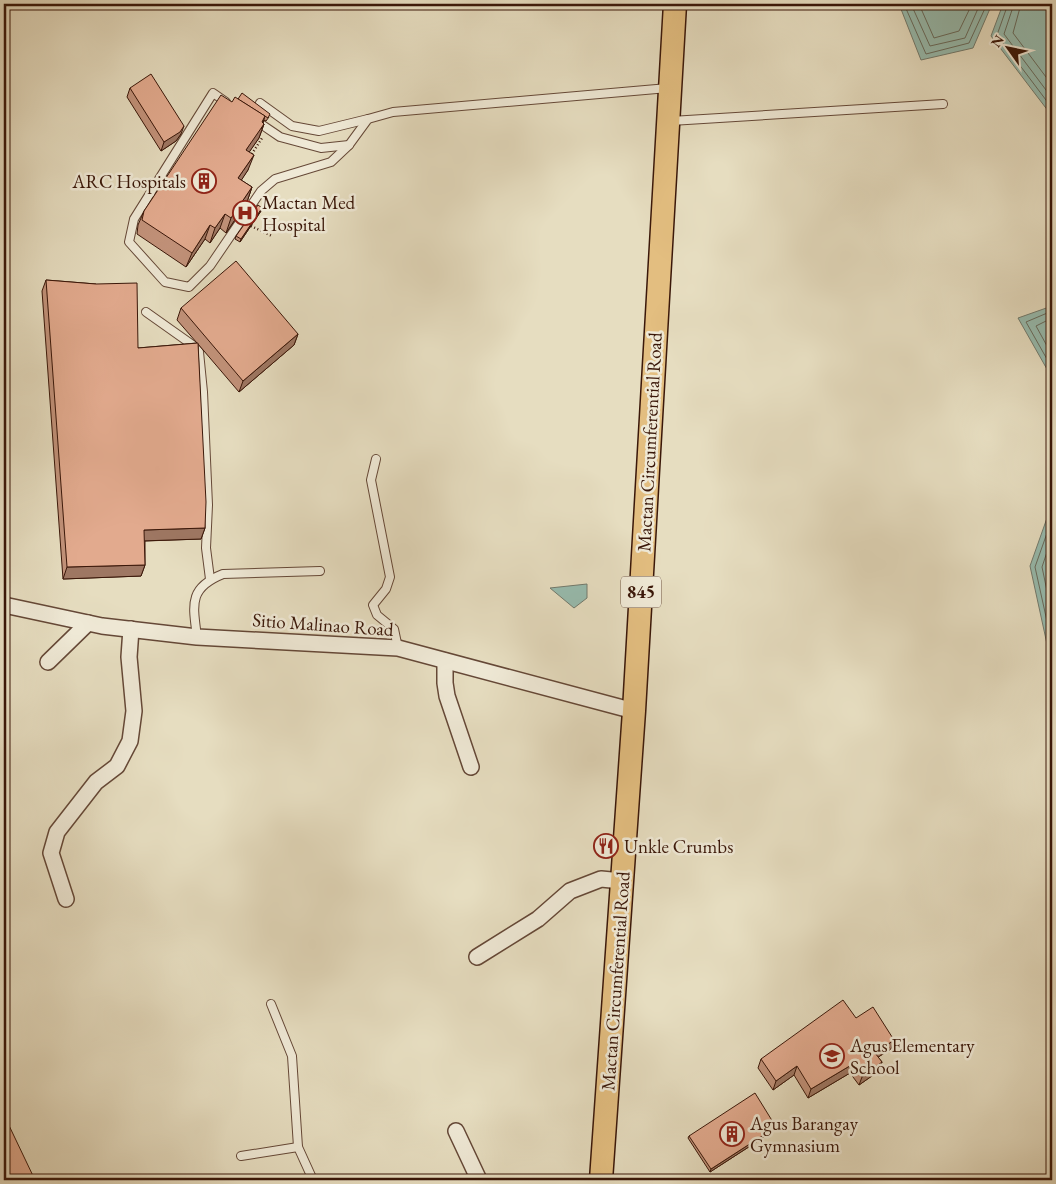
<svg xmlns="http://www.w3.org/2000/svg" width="1056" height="1184" font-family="'EB Garamond',serif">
	<rect width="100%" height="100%" fill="#e6ddc0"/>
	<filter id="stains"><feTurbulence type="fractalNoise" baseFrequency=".004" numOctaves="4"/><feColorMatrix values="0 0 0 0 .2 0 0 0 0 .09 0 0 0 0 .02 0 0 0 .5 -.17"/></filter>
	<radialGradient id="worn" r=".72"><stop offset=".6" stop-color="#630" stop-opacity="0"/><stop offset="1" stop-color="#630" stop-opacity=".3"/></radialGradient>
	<!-- water -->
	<g fill="#97bcaf" stroke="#727a6d">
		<polygon points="899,4 992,4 973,48 921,60"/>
		<polygon points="1003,4 1052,4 1052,116 991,36"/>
		<polygon points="1052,306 1052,378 1018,318"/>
		<polygon points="1052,504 1052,667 1030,566"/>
		<polygon points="587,584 587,598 574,608 550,588"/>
	</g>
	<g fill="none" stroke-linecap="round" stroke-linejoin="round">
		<!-- shore -->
		<g stroke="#686a5c" stroke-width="1">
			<polyline points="904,4 926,54 969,43 987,4"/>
			<polyline points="911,4 930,46 965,38 980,4"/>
			<polyline points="919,4 934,38 959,31 972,4"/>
			<polyline points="1008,4 997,35 1052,108"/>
			<polyline points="1014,4 1004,34 1052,98"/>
			<polyline points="1021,4 1013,33 1052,85"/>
			<polyline points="1052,311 1026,322 1052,368"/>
			<polyline points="1052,318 1036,326 1052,355"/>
			<polyline points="1052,519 1035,567 1052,644"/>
			<polyline points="1052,537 1042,567 1052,615"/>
		</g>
		<defs>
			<g id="service">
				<polyline points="226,102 213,93 134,219 129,242 165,282 189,287 210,266 261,191 275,179 331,162 349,145 368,119 393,112 668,88"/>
				<polyline points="260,103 292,126 319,131 368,119"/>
				<polyline points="255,120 280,137 321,148 349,145"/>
				<polyline points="671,121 943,104"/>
				<polyline points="146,312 194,346 199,352 203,392 208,505 206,548 210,579"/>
				<polyline points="376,459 371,480 390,577 386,589 373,605 377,615 394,629 398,648"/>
				<path d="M197,637C193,605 188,588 223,574L320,571"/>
				<polyline points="271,1004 292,1056 298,1147 313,1180"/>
				<polyline points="241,1156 298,1147"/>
			</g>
			<g id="minor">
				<polyline points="4,605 102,626 197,637 398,648 634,711"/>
				<polyline points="445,661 445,683 447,696 471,767"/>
				<polyline points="48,662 88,623"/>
				<polyline points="66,899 51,853 57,832 96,782 117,766 130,741 134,711 129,657 131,629"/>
				<polyline points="477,957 538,919 570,891 601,879 622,881"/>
				<polyline points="456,1131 479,1180"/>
			</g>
			<polyline id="primary" points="601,1180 634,711 675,4"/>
		</defs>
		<!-- service casing -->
		<use href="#service" stroke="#654837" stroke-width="10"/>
		<!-- minor casing -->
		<use href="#minor" stroke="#654837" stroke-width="18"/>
		<!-- primary casing -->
		<use href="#primary" stroke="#3a1709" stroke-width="25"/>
		<!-- path -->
		<g stroke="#3a1709" stroke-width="2.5" stroke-dasharray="1 2.5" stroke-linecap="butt">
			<polyline points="250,157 262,138"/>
			<polyline points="251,226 272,236"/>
		</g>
		<!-- service -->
		<use href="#service" stroke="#efe9d6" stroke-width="8"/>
		<!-- minor -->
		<use href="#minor" stroke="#efe9d6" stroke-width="15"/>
		<!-- primary -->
		<use href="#primary" stroke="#e3be80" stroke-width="22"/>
	</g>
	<!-- wall -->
	<g fill="#c2927a" stroke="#3a1709">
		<polygon points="130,88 181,134 176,141 161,151 127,97"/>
		<polygon points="232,102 269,117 266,121 264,120 263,123 264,124 259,138 249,152 248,170 241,180 252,187 247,202 226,233 220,228 210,243 205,239 186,267 137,234 138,225 144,211"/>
		<polygon points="262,208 261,211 240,242 235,239 236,236"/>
		<polygon points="46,280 96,284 138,348 197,343 177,320 181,308 298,334 294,345 239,392 198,344 205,528 201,539 145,541 145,565 141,576 63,579 42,291"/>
		<polygon points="891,1049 878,1057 882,1062 879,1071 859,1085 850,1073 808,1098 794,1075 773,1090 758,1068 761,1059"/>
		<polygon points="775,1130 710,1172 688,1138 689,1136"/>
	</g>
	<!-- shaded-wall -->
	<g fill="#9e7763" stroke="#3a1709">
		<polygon points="265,116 261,129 264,124 259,138 241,164 246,150"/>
		<polygon points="184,126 181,134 176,141 161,151 164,142"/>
		<polygon points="254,155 248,170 233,193 238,178"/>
		<polygon points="252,187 247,202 226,233 231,218"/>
		<polygon points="262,208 261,211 240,242 241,239"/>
		<polygon points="225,214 220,228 210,243 215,228"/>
		<polygon points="210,225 205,239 186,267 192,253"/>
		<polygon points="298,334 294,345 239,392 243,381"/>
		<polygon points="205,528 201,539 140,541 144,530"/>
		<polygon points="145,565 141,576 63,579 67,567"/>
		<polygon points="894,1040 891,1049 872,1061 875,1053"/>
		<polygon points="882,1062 879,1071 859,1085 862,1077"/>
		<polygon points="853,1064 850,1073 808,1098 811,1089"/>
		<polygon points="797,1066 794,1075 773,1090 776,1081"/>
		<polygon points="776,1127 775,1130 710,1172 711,1169"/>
	</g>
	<!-- building -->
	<g fill="#e2aa8e" stroke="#3a1709">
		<polygon points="151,74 184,126 180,132 164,142 130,88"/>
		<polygon points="242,93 270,114 268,118 238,99"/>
		<polygon points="221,95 232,102 235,97 265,116 262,122 264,124 246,150 254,155 238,178 252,187 231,218 225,214 215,228 210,225 192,253 142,220 144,211"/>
		<polygon points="258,205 262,208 241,239 236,236"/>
		<polygon points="236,261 298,334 243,381 181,308"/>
		<polygon points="46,280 96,284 137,283 138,348 198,343 206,502 205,528 144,530 145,565 67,567"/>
		<polygon points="843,1000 856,1018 873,1007 894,1040 875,1053 882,1062 862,1077 853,1064 811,1089 797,1066 776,1081 761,1059"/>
		<polygon points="755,1093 776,1127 711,1169 689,1136"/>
		<polygon points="4,1115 35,1180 4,1180"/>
	</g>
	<!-- icons -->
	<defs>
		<symbol id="building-ring" viewBox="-11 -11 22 22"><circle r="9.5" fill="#efe9d6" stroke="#8f2418" stroke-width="1.5"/><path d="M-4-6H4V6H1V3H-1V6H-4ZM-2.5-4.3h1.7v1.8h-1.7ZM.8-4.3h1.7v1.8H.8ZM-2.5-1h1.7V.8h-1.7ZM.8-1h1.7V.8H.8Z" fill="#8f2418"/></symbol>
		<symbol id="hospital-ring" viewBox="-11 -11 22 22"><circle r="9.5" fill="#efe9d6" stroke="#8f2418" stroke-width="1.5"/><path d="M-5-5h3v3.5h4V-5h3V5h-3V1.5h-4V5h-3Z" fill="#8f2418"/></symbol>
		<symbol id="restaurant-ring" viewBox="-11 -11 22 22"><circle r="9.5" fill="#efe9d6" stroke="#8f2418" stroke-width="1.5"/><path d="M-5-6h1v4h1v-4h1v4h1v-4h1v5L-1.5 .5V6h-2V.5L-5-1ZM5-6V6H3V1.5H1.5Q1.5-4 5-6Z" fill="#8f2418"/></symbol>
		<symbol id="school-ring" viewBox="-11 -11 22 22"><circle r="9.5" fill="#efe9d6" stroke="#8f2418" stroke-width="1.5"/><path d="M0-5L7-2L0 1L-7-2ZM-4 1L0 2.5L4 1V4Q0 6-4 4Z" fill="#8f2418"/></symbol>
	</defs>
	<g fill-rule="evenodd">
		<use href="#building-ring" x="190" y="167" width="28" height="28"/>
		<use href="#hospital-ring" x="231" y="199" width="28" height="28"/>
		<use href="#restaurant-ring" x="592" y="832" width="28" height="28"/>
		<use href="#school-ring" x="818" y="1042" width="28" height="28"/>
		<use href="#building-ring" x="718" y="1120" width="28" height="28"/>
	</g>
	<g text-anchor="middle" stroke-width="5" stroke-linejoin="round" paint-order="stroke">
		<!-- shield labels -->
		<rect fill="#efe9d6" stroke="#705646" stroke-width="1" x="621" y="576.5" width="40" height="31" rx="4"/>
		<g font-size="18" font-weight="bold" fill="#3a1709">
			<text x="641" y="598">845</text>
		</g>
		<!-- poi labels -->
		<g font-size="19" fill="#3a1709" stroke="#efe9d6" text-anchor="start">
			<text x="186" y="188" text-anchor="end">ARC Hospitals</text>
			<text x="262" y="209">Mactan Med<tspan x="262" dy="22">Hospital</tspan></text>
			<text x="624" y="853">Unkle Crumbs</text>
			<text x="850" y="1052">Agus Elementary<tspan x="850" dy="22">School</tspan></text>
			<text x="750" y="1130">Agus Barangay<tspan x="750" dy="22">Gymnasium</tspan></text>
		</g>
		<!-- street labels -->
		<g font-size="19" fill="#3a1709" stroke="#efe9d6">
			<text transform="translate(649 442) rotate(-87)" y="7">Mactan Circumferential Road</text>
			<text transform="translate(323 624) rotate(4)" y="7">Sitio Malinao Road</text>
			<text transform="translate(615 981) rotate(-86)" y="7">Mactan Circumferential Road</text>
		</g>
	</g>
	<!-- margin -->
	<rect width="1056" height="1184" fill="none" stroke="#e6ddc0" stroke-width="20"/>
	<rect x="5" y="5" width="1046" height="1174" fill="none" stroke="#3a1709" stroke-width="2.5"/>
	<rect x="10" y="10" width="1036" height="1164" fill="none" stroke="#3a1709"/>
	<!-- north arrow -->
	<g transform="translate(1008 48) rotate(303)" stroke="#efe9d6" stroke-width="4" paint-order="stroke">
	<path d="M0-4L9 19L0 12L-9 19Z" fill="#3a1709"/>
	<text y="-8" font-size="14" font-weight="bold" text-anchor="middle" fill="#3a1709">N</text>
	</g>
	<rect width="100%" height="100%" filter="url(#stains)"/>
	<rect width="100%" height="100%" fill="url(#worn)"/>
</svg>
